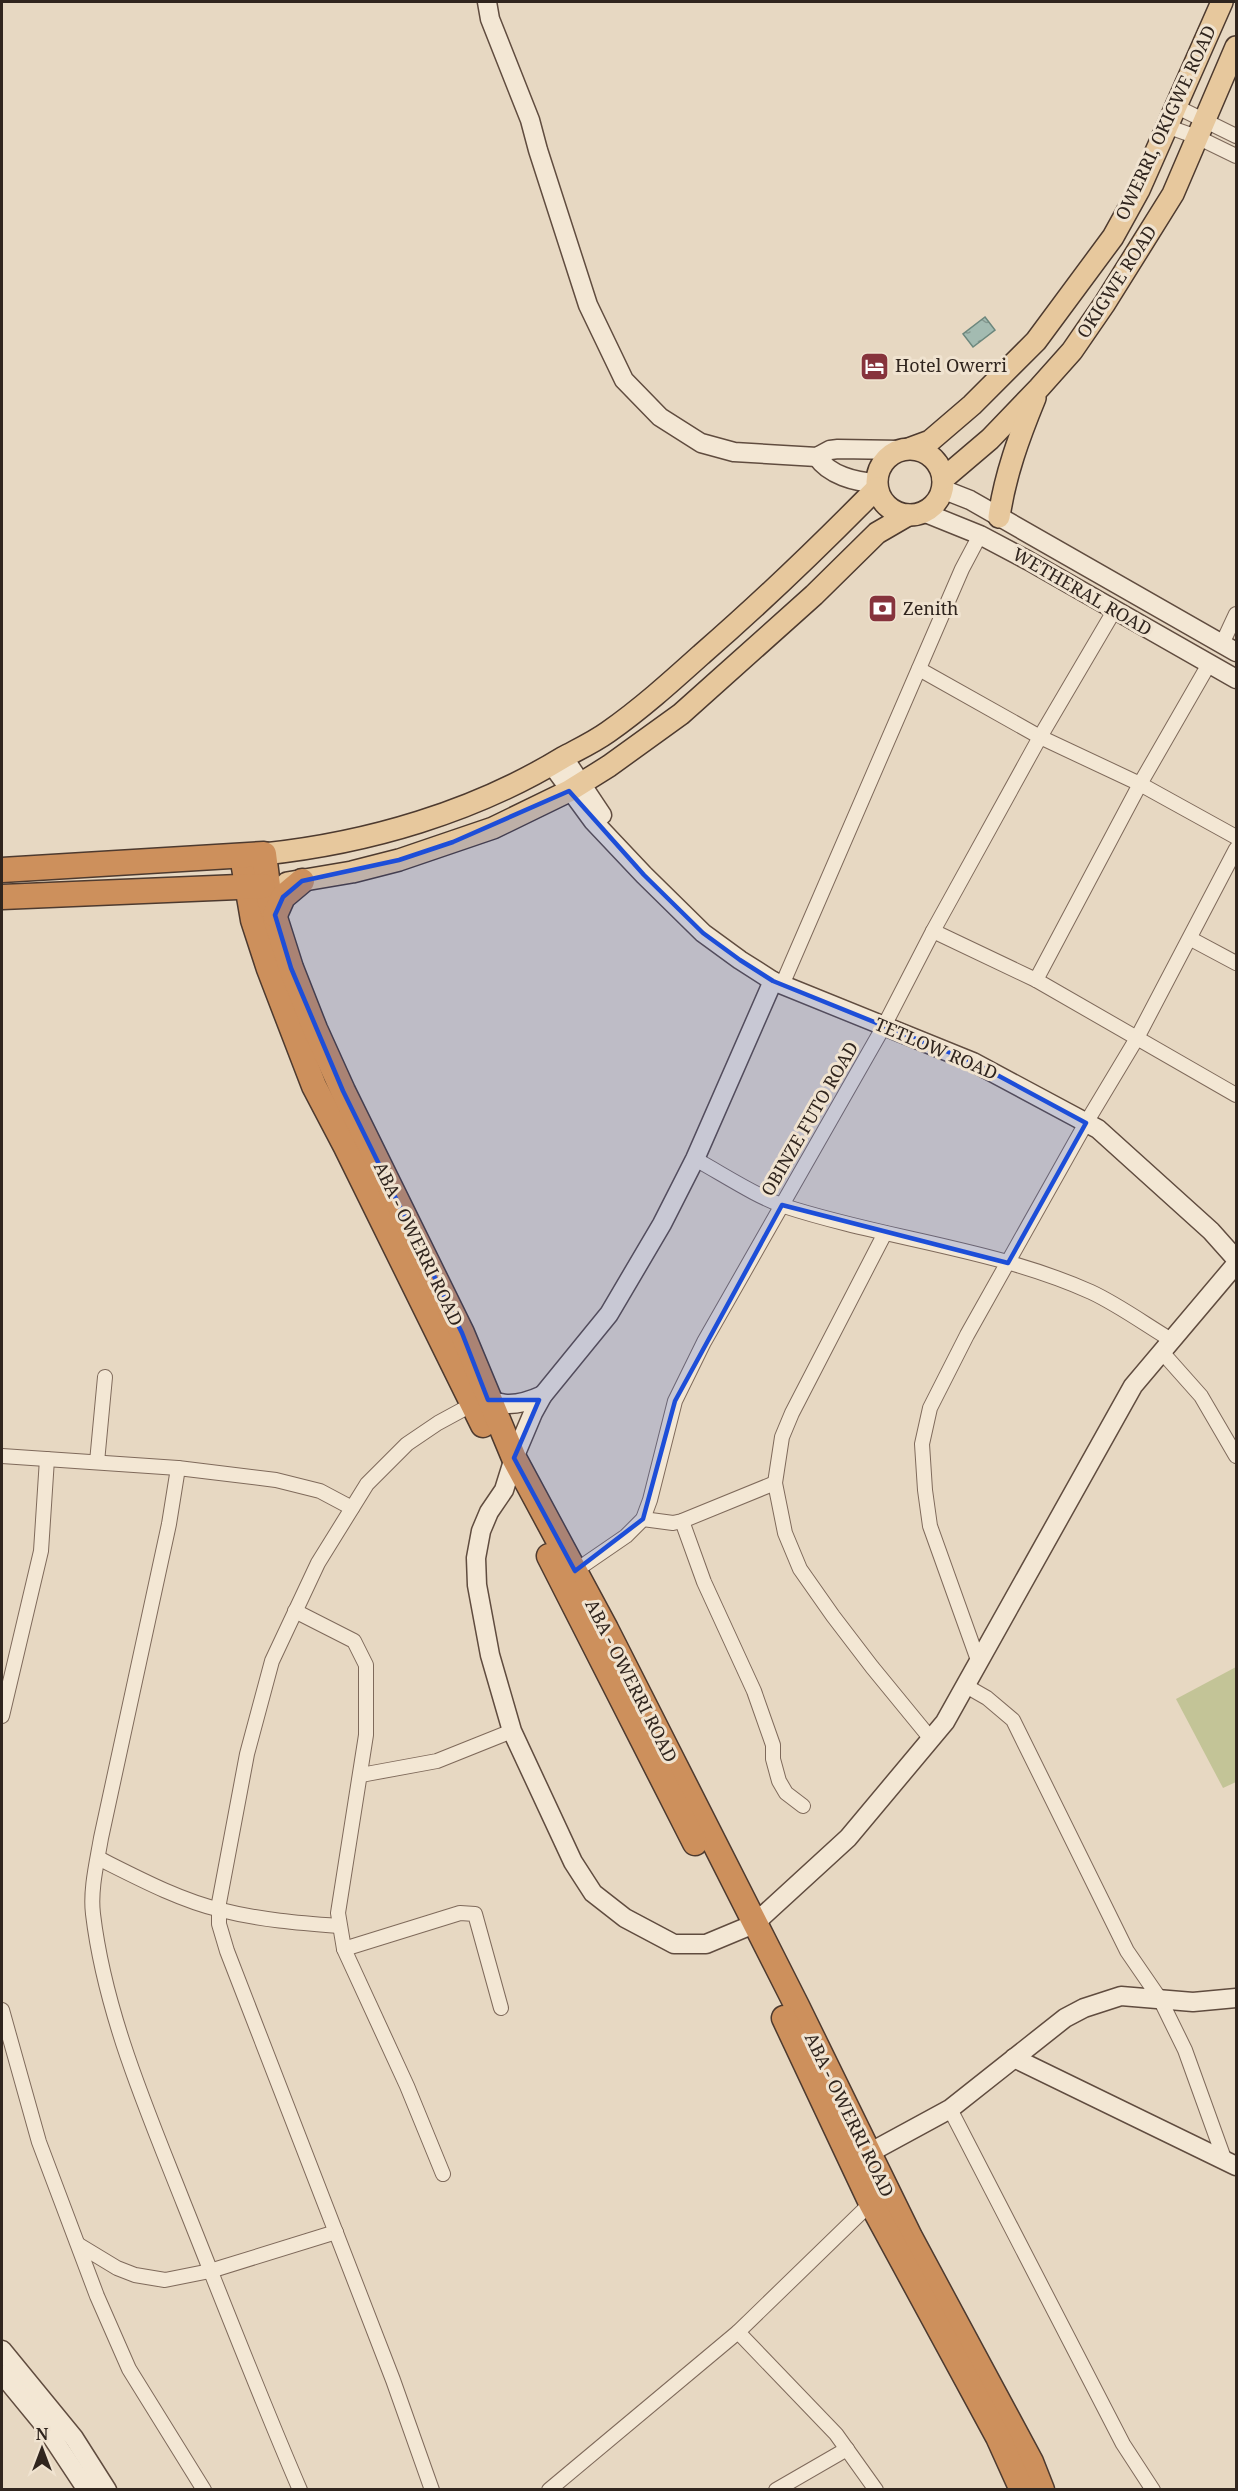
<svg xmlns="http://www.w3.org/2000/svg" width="1238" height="2491" font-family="'Noto Serif',serif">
	<defs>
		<pattern id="water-ripples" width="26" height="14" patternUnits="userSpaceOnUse" patternTransform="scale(1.5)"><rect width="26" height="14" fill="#a3bbb1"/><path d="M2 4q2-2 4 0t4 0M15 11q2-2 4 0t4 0" fill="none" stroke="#85988f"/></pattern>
	</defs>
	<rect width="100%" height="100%" fill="#e7d8c2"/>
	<!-- green -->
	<polygon fill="#c3c497" points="1236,1667 1236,1782 1223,1788 1176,1699"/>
	<!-- water -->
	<polygon fill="url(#water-ripples)" stroke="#6c877d" stroke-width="1.5" points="985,317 995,330 973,347 963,334"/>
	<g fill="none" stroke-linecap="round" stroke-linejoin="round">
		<defs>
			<g id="street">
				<polyline points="1175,106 1236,136"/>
				<polyline points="1166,126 1197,137 1236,156"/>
				<polyline points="1222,644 1236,614"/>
				<polyline points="919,669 1040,737 1140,784 1236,837"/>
				<polyline points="933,931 1036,980 1236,1095"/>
				<polyline points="1191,939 1236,963"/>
				<polyline points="1036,980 1140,784 1209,664"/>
				<polyline points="782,985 962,569 980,535"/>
				<path d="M695,1159C721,1173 757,1197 784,1206C885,1239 993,1248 1091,1292C1119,1305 1146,1325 1173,1341"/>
				<polyline points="885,1233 792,1413 782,1437 775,1483 785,1533 800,1569 833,1616 872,1667 931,1739"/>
				<polyline points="1161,1351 1201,1396 1236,1456"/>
				<polyline points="2,1456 178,1468 276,1480 320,1491 352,1508"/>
				<polyline points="97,1462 105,1377"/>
				<path d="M178,1468L169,1524L101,1838C97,1862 90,1890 93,1914C105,2014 147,2110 184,2204C222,2299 259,2395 300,2490"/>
				<polyline points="643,1519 673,1523 682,1521 775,1483"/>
				<polyline points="682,1521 704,1582 754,1691 773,1745 773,1759 779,1781 786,1793 803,1806"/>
				<polyline points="575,1571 626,1536 643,1519 650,1500 675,1401 704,1342 884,1026 933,931 1040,737 1114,611"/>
				<polyline points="295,1611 354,1641 366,1665 366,1735 338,1913 344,1949 407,2086 443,2174"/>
				<polyline points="979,1663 930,1526 925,1490 922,1444 930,1408 967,1335 1086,1123 1137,1038 1236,849"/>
				<polyline points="966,1686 987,1698 1013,1720 1127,1951 1160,1999 1185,2050 1225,2161"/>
				<polyline points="2,1716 41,1551 47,1459"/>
				<polyline points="361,1775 437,1761 512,1731"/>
				<path d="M98,1858C136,1877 179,1900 221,1910C260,1920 299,1923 339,1926"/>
				<polyline points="344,1949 460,1913 475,1914 501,2008"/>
				<polyline points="2,2010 39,2142 97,2296 129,2369 204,2490"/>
				<polyline points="950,2109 1123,2444 1153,2490"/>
				<polyline points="79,2245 117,2268 135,2275 165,2280 210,2271 336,2232"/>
				<polyline points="738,2332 836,2434 876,2490"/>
				<polyline points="432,2490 393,2380 227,1951 219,1924 219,1903 247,1754 272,1661 318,1563 367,1484 407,1444 438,1423 473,1404"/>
				<polyline points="549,2490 738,2332 871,2203"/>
				<polyline points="776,2490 847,2449"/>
			</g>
			<g id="secondary">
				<polyline points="487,2 490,19 530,120 538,150 588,305 624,380 660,417 701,443 734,452 817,457 830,450 838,449 901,450"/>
				<path d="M817,457C829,475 855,482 876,483"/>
				<polyline points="942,489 970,500 1236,652"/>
				<polyline points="923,512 980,535 1029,561 1236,679"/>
				<polyline points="564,758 602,815"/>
				<polyline points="552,765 593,821 644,875 703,933 740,960 773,981 973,1062 1098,1129 1211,1231 1236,1259"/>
				<polyline points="773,981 695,1159 662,1224 609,1314 543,1395 533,1413 514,1458 504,1490 489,1512 481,1531 476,1558 477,1585 490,1655 512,1731 573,1862 593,1893 625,1918 674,1944 706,1944 754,1924 848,1838 945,1722 1133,1386 1236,1264"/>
				<path d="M480,1402C491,1399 499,1404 509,1404C521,1404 532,1400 543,1395"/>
				<polyline points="1014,2058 1236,2166"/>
				<polyline points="858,2159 950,2109 1065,2018 1084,2008 1121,1996 1193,2002 1236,1998"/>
				<polyline points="2,2350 74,2438 107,2490"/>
				<polyline points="2,2374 44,2425 87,2490"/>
			</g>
			<g id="primary">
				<polyline points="911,448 930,441 972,405 1036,341 1113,237 1139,190 1222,2"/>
				<circle cx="910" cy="482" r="33"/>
				<polyline points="943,479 990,439 1039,388 1072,351 1105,303 1173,194 1236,47"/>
				<path d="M999,517C1005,475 1019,437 1035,398"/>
				<path d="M264,854C368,843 474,812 564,757C579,749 594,742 608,732C641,709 672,681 702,654C763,601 820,546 877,488"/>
				<polyline points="287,883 352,872 399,860 493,828 569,791 609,766 681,714 814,595 877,533 908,515"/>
			</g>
			<g id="highway">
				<polyline points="242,856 253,920 269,969 314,1086 346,1147 483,1425"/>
				<polyline points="2,870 264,854 270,902 291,968 315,1029 343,1091 462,1333 514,1458 606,1629 797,2006 910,2237 1031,2462 1042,2490"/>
				<polyline points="2,897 263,886"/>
				<polyline points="275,915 283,897 302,881"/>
				<polyline points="549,1556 695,1843"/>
				<polyline points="784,2018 871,2203 998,2437 1022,2490"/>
			</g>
		</defs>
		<!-- street casing -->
		<use href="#street" stroke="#7f6a5b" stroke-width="16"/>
		<!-- secondary casing -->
		<use href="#secondary" stroke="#604c3f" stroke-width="21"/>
		<!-- primary casing -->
		<use href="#primary" stroke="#4d3a2f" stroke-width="24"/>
		<!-- highway casing -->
		<use href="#highway" stroke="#4d3a2f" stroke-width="27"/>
		<!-- street -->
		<use href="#street" stroke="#f3e7d4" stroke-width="14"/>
		<!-- secondary -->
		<use href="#secondary" stroke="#f3e7d4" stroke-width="18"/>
		<!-- primary -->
		<use href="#primary" stroke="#e7c89d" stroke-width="21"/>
		<!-- highway -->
		<use href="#highway" stroke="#cd905c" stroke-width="24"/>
	</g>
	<!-- marked area -->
	<path fill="#1d4ed8" fill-opacity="0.2" stroke="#1d4ed8" stroke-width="4.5" stroke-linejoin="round" d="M569,791L644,875L703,933L740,960L773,981L973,1062L1086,1123L1008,1263L782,1205L675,1401L643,1519L575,1571L514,1458L539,1400H488L462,1333L343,1091L291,968L275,915L283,897L302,881L399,860L453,842Z"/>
	<!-- icons -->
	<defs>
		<symbol id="hotel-square" viewBox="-11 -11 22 22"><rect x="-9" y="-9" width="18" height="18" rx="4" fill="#86333c" stroke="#f0e3d0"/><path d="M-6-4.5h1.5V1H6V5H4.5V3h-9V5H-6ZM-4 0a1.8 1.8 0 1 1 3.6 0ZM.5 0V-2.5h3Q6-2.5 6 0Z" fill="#fff"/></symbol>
		<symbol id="bank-square" viewBox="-11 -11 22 22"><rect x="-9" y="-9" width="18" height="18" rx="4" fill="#86333c" stroke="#f0e3d0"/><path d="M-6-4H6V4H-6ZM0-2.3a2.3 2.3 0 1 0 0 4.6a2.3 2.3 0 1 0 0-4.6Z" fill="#fff"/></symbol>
	</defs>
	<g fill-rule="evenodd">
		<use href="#hotel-square" x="858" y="350" width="33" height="33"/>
		<use href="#bank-square" x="866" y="592" width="33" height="33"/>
	</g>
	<g text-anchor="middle" stroke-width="6" stroke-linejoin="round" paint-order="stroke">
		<!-- street labels -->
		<g font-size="18" fill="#30251e" stroke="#f0e3d0">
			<text transform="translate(1166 123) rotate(-65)" y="6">OWERRI, OKIGWE ROAD</text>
			<text transform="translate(1117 282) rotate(-57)" y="6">OKIGWE ROAD</text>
			<text transform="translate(1082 592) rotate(30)" y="6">WETHERAL ROAD</text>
			<text transform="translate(936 1049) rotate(23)" y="6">TETLOW ROAD</text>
			<text transform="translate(810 1119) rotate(-60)" y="6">OBINZE FUTO ROAD</text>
			<text transform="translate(418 1244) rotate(64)" y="6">ABA - OWERRI ROAD</text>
			<text transform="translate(631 1681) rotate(63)" y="6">ABA - OWERRI ROAD</text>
			<text transform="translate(849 2115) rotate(64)" y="6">ABA - OWERRI ROAD</text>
		</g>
		<!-- poi labels -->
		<g font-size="18" fill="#30251e" stroke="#f0e3d0" text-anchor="start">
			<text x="895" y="372">Hotel Owerri</text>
			<text x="903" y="615">Zenith</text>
		</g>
	</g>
	<!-- border -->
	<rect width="1238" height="2491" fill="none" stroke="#30251e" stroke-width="6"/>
	<!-- north arrow -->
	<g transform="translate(42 2449)" stroke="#f0e3d0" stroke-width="4.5" paint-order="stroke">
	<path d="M0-4.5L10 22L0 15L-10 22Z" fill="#30251e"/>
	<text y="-9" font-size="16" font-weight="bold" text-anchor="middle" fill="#30251e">N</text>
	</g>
</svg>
